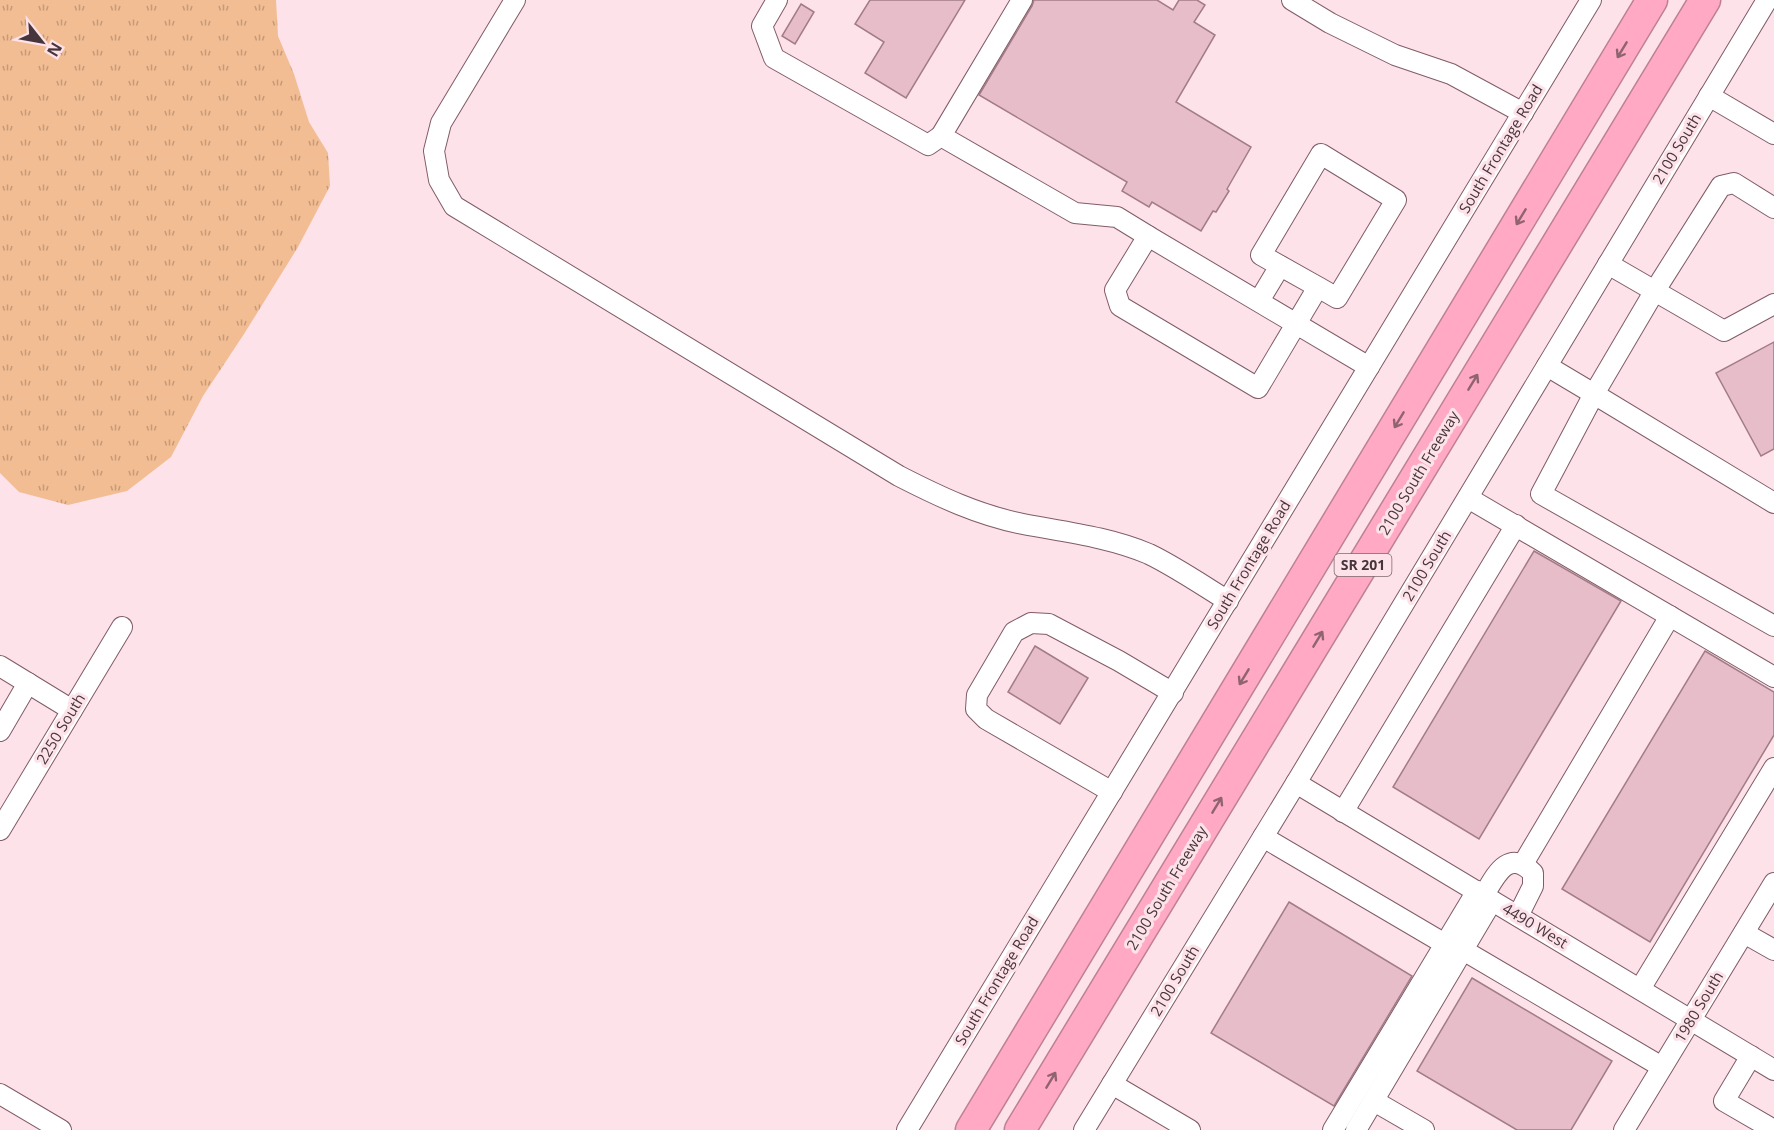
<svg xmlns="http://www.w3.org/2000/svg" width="1774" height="1130" font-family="'Open Sans',sans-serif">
	<defs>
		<pattern id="grass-tufts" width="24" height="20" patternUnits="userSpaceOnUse" patternTransform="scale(1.5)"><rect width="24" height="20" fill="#f2bd93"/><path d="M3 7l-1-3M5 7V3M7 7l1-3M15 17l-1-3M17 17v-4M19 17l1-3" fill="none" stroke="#c69a79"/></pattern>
	</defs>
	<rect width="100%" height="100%" fill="#fde2ea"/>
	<!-- grass -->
	<polygon fill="url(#grass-tufts)" points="0,0 276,0 278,36 294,74 309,122 328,153 330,186 298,247 244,334 203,396 171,457 127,491 68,505 19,492 0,473"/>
	<!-- building -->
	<g fill="#e7bdc9" stroke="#a27c87" stroke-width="1.5">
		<polygon points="870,0 965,0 906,98 865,73 884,42 855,24"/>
		<polygon points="1034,0 1157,0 1173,10 1179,0 1197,0 1205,5 1194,22 1215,35 1176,102 1251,147 1227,189 1229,191 1216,212 1213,211 1201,231 1152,202 1149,207 1122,191 1127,182 979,95 1032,6"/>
		<polygon points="801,4 814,12 795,44 782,36"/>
		<polygon points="1774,342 1774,449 1761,456 1716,373"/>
		<polygon points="1534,551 1621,601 1479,839 1393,787"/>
		<polygon points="1035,646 1088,678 1060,724 1008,692"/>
		<polygon points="1705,651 1774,692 1774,735 1650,942 1562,889"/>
		<polygon points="1289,902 1412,976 1334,1106 1211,1033"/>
		<polygon points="1472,978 1612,1061 1571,1130 1517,1130 1417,1071"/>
	</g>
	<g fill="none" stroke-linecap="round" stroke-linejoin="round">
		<defs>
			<g id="minor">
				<path d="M515,0L441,123L434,151L439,180L454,206L899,476C940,497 978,515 1023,524C1065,532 1109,537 1149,554C1176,567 1202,585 1228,601"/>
				<polyline points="777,0 762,26 774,58 928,145 941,136"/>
				<polyline points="1022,0 941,136 1075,213 1117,217 1148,236"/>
				<polyline points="1292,0 1330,23 1395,55 1451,74 1523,113"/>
				<polyline points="1709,96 1774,134"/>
				<polyline points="1608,264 1724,331 1774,304"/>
				<polyline points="1318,287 1261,255 1321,154 1396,200 1337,298 1318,287 1258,388 1120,306 1115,290 1148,236 1369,367"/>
				<polyline points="1259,301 1280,266"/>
				<polyline points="1547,366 1594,394 1654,292 1721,186 1734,183 1774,208"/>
				<polyline points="1468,498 1774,677"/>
				<polyline points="1774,503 1594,394 1541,494 1774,626"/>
				<polyline points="0,666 72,710"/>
				<polyline points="0,731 28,683"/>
				<polyline points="1296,783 1774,1070"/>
				<polyline points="1112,792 986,719 976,709 977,695 1014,632 1031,623 1049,624 1119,661 1173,693"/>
				<polyline points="1343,812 1516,525"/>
				<polyline points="0,830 122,627"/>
				<polyline points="1263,837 1445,944"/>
				<polyline points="1523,864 1670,616"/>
				<path d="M1484,895C1496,875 1508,848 1533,873V886L1518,916"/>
				<polyline points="1744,933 1774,950"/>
				<polyline points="1463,950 1662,1067"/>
				<polyline points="1640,989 1774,768"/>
				<polyline points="1751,1056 1724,1101 1774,1130"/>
				<polyline points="1112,1084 1190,1130"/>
				<polyline points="0,1094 61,1130"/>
				<polyline points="1374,1101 1424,1130"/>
				<polyline points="907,1130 1591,0"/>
				<polyline points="1084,1130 1296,783 1767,0"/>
				<polyline points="1333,1130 1477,891"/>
				<polyline points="1356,1130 1492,901"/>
				<polyline points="1624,1130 1774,883"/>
			</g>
			<g id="highway">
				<polyline points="971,1130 1652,0"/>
				<polyline points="1020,1130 1705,0"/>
			</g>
		</defs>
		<!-- minor casing -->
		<use href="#minor" stroke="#815c67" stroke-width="22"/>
		<!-- highway casing -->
		<use href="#highway" stroke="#be8094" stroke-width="33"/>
		<!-- minor -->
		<use href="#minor" stroke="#fff" stroke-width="20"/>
		<!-- highway -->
		<use href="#highway" stroke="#ffa9c4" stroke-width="30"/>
	</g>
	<!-- one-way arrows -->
	<defs><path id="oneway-shaft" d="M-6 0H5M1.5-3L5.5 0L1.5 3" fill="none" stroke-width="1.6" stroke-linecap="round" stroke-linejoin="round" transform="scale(1.5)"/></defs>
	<g stroke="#906371">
		<use href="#oneway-shaft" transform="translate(1622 50) rotate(121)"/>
		<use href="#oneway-shaft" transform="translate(1521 217) rotate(121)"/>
		<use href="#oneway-shaft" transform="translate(1473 382) rotate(-59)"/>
		<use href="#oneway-shaft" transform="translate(1399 420) rotate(121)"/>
		<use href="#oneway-shaft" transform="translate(1318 639) rotate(-59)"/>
		<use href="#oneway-shaft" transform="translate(1244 677) rotate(121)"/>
		<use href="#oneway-shaft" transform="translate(1217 805) rotate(-59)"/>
		<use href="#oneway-shaft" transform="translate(1051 1080) rotate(-59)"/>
	</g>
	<g text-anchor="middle" stroke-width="6" stroke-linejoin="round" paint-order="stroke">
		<!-- shield labels -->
		<rect fill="#fde2ea" stroke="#7d696f" stroke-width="1.5" x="1334.5" y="554" width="57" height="22" rx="4.5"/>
		<g font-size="14" font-weight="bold" fill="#46353a">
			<text x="1363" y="570">SR 201</text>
		</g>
		<!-- street labels -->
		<g font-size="15" fill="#46353a" stroke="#fde2ea">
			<text transform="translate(1501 149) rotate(-59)" y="5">South Frontage Road</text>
			<text transform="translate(1677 149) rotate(-59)" y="5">2100 South</text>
			<text transform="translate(1419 473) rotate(-59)" y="5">2100 South Freeway</text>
			<text transform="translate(1249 565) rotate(-59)" y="5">South Frontage Road</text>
			<text transform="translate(1427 566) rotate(-59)" y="5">2100 South</text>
			<text transform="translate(61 729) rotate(-59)" y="5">2250 South</text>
			<text transform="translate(1167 888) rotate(-59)" y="5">2100 South Freeway</text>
			<text transform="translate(1535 926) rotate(31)" y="5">4490 West</text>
			<text transform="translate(997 981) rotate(-59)" y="5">South Frontage Road</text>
			<text transform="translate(1175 981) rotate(-59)" y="5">2100 South</text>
			<text transform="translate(1699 1007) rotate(-59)" y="5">1980 South</text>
		</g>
	</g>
	<!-- north arrow -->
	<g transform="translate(42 42) rotate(121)" stroke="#fde2ea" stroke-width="4.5" paint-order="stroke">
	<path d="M0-4.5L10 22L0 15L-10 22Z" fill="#46353a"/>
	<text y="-9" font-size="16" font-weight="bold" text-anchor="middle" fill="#46353a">N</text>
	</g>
</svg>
